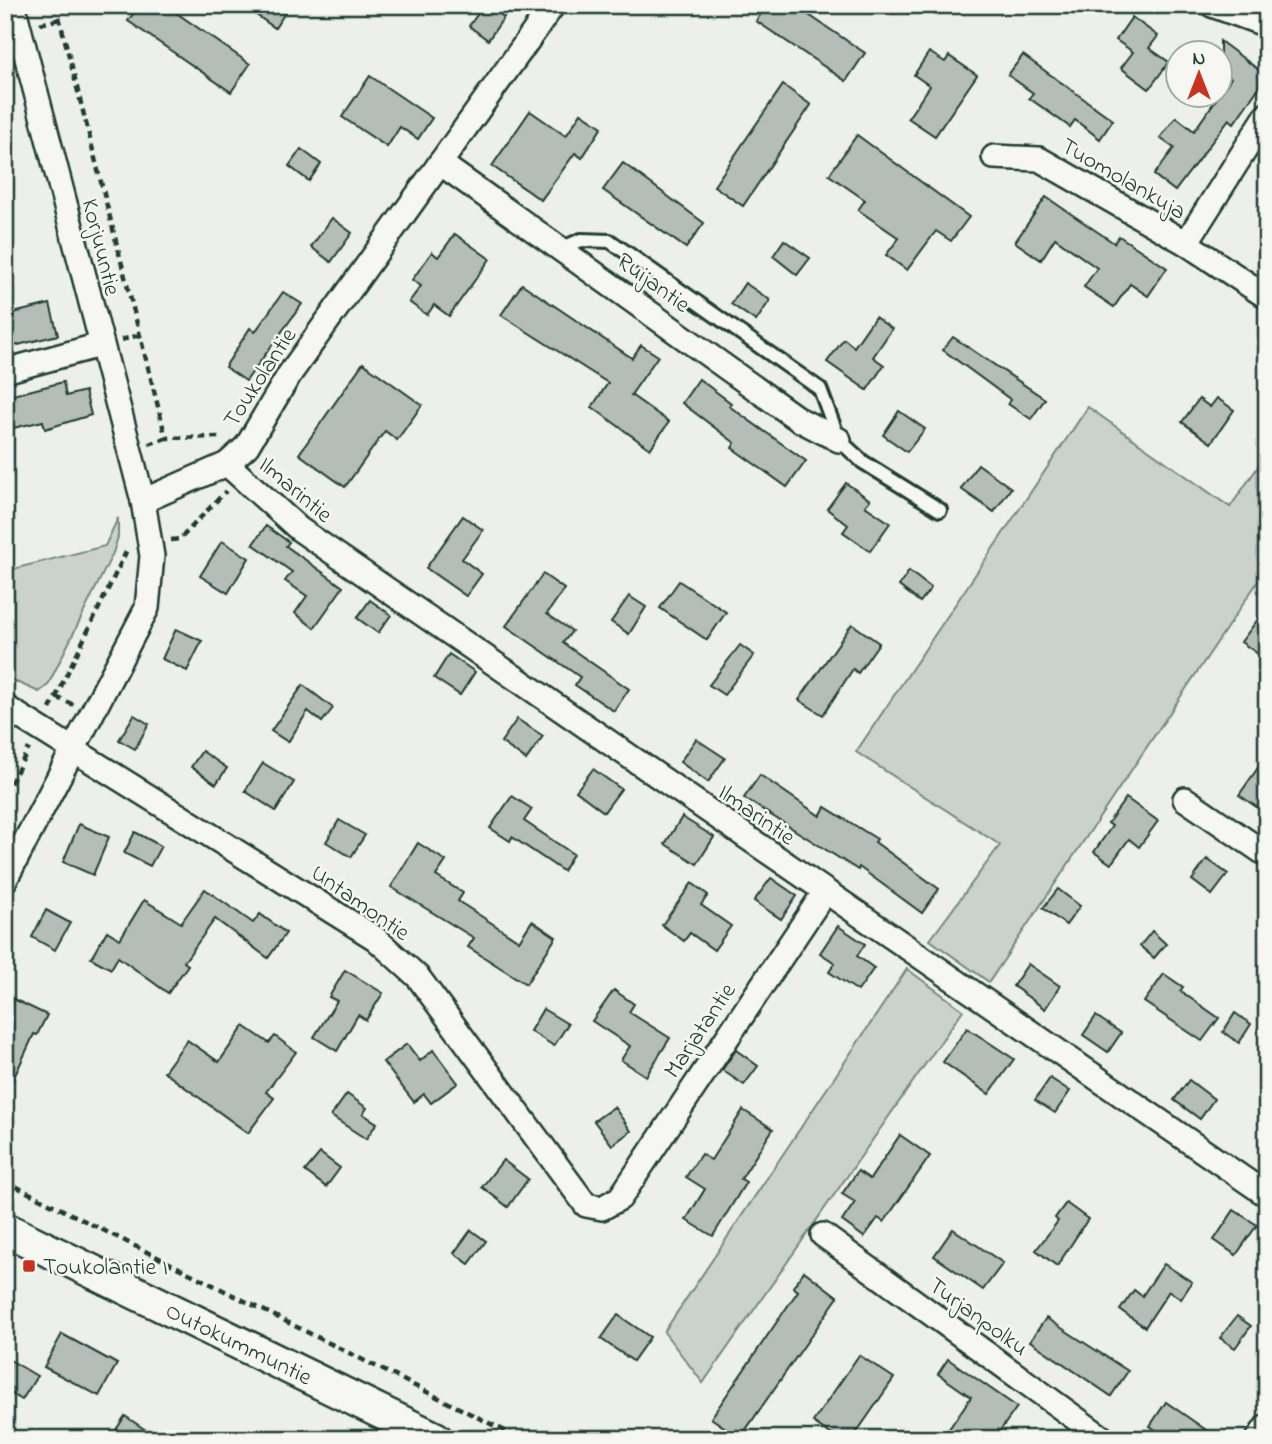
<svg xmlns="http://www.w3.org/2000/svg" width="1272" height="1444" font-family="'Indie Flower',sans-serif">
	<rect width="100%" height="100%" fill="#edefea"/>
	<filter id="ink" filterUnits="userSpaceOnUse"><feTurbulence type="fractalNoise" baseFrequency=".0143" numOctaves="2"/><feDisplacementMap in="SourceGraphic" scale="14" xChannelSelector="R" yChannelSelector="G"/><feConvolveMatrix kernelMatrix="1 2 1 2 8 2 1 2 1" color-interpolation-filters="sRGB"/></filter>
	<g filter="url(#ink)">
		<!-- green -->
		<g fill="#cbd2cc" stroke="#758880" stroke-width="2">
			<polygon points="1088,407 1230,507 1267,454 1267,568 989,982 930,940 1000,845 856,752"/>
			<polygon points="118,518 118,537 113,553 48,685 39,692 5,677 5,571 105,546"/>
			<polygon points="907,969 963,1010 703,1383 664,1332"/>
		</g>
		<!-- building -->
		<g fill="#b4bdb8" stroke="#1f3d34" stroke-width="2">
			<polygon points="139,5 165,5 250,64 231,92 128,21"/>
			<polygon points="242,5 290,5 275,28"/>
			<polygon points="484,5 504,17 488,40 469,26"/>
			<polygon points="767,5 794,5 865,53 846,81 756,21"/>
			<polygon points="1132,17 1158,36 1149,48 1169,62 1149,89 1121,68 1133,52 1116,40"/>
			<polygon points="1220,41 1267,76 1234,123 1229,119 1175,191 1154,175 1174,148 1160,138 1176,117 1194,131 1231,78 1220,70"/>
			<polygon points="929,52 945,62 949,56 977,75 935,136 908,118 930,86 914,75"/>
			<polygon points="1023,55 1113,120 1100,139 1075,120 1070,127 1029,98 1033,93 1008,75"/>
			<polygon points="370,76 432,118 418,139 400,127 387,147 342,117"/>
			<polygon points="783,85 811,105 743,206 714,186"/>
			<polygon points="530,111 566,136 581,113 602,127 582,158 575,153 541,200 492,166"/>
			<polygon points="857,135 969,217 951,241 936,231 907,270 886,255 899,238 858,210 865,200 829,175"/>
			<polygon points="301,149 321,164 309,181 289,166"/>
			<polygon points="623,163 704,223 686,248 603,190"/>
			<polygon points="1046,197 1114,243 1119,236 1167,268 1148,296 1130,284 1114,307 1084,287 1097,268 1055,238 1041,260 1015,242"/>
			<polygon points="332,218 352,233 331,262 311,247"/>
			<polygon points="455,234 490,259 449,316 434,305 427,315 409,302 421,286 412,280 432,252 438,257"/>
			<polygon points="784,240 810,258 797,275 773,256"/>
			<polygon points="745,283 770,300 756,321 731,304"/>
			<polygon points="522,284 632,358 641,345 658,356 631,395 669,422 650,449 592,407 608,383 501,315"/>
			<polygon points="283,292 302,304 246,381 225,367 250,328 255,332"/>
			<polygon points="50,304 58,335 10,347 5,315"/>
			<polygon points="875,317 892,329 873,357 884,365 867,390 827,362 844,339 854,347"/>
			<polygon points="953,337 1045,399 1031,419 1008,404 1011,400 943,350"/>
			<polygon points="363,363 422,405 397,440 385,431 345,487 299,454"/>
			<polygon points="699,379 731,403 729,406 806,461 787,487 732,448 735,443 682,403"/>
			<polygon points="63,382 66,396 85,391 91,415 45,429 43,421 5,430 5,397"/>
			<polygon points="1217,398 1234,410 1211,443 1182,422 1199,399 1210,407"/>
			<polygon points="899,411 925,429 907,452 883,435"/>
			<polygon points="978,464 1011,488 994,512 961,489"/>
			<polygon points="846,483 870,500 865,506 890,523 870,551 843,532 848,525 827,509"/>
			<polygon points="463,516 483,530 462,559 482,574 466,596 426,568"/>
			<polygon points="266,526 289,542 286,546 343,587 314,628 295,613 307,596 285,581 292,572 253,544"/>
			<polygon points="222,541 249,558 228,593 200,576"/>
			<polygon points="909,571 931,588 920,602 899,586"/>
			<polygon points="543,574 564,589 547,614 572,631 563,643 629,689 614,711 575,685 580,677 506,626"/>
			<polygon points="679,581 726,612 707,640 660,608"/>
			<polygon points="629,596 646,607 629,634 611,622"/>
			<polygon points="370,600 391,615 378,633 357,618"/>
			<polygon points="1267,607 1267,660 1241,642"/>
			<polygon points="852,624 879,643 858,673 853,669 823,715 799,700"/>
			<polygon points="176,629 202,641 187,671 162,659"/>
			<polygon points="740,645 754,655 724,695 709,685"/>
			<polygon points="449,654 475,672 460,695 434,678"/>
			<polygon points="303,685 333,708 322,722 308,711 288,742 271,731"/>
			<polygon points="134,715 149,724 135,749 119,740"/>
			<polygon points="517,719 543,736 526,760 501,742"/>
			<polygon points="696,739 725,758 708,782 680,762"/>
			<polygon points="202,751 227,768 216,784 191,767"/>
			<polygon points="1267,755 1267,814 1239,795"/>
			<polygon points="263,763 294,782 276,811 245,791"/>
			<polygon points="593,769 621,789 604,812 576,791"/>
			<polygon points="760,775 820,816 825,807 877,839 875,842 939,889 922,913 859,867 858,870 744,798"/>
			<polygon points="512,796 532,809 524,821 573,854 563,871 512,837 510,841 490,828"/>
			<polygon points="1126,798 1158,821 1139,847 1129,839 1111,864 1094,852 1112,826 1108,823"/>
			<polygon points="682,817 714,837 697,864 665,844"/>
			<polygon points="339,820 365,835 351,857 326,842"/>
			<polygon points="79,824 109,837 93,875 63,862"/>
			<polygon points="135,832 161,846 150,866 124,853"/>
			<polygon points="418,843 446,861 436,876 463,893 458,901 519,941 532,921 556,937 526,984 468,947 474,938 391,887"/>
			<polygon points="1207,859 1228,874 1212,895 1192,880"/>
			<polygon points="771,878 797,896 781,919 754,901"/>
			<polygon points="692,883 708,895 701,905 731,926 714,950 690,933 684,941 662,925"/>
			<polygon points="205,889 253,923 260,914 286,933 268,958 215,919 184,962 188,965 168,993 118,957 111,969 91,958 107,931 120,939 144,900 181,923"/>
			<polygon points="1058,889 1080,906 1066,925 1043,908"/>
			<polygon points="46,910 70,923 55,950 32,937"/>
			<polygon points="838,926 865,944 857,956 874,968 858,991 829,972 835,963 820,953"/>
			<polygon points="1152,931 1166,944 1154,958 1140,946"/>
			<polygon points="1028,964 1060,986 1045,1009 1013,986"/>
			<polygon points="345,970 383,993 366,1020 358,1015 337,1051 314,1037 337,1001 329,997"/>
			<polygon points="1164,974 1183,987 1180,991 1219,1018 1202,1041 1144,1002"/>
			<polygon points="614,990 634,1004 629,1012 670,1038 646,1076 621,1060 630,1046 592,1021"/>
			<polygon points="5,995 47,1015 37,1035 34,1034 5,1097"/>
			<polygon points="543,1009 568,1024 554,1046 530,1031"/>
			<polygon points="1235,1013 1251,1024 1239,1043 1223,1032"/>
			<polygon points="1096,1016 1121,1033 1108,1052 1083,1035"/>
			<polygon points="244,1026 269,1043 275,1036 296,1052 266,1092 274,1098 248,1133 164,1072 187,1040 219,1062"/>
			<polygon points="967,1028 1014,1059 989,1094 943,1062"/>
			<polygon points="407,1044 420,1061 433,1050 458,1083 431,1103 424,1094 414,1102 383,1062"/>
			<polygon points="736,1050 758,1066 744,1085 722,1070"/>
			<polygon points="1050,1078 1070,1091 1055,1113 1035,1100"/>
			<polygon points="1189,1080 1214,1099 1200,1119 1174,1100"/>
			<polygon points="347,1094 367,1108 363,1114 377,1123 366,1139 331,1116"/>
			<polygon points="614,1107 631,1131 612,1145 594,1121"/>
			<polygon points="743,1110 773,1129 741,1179 746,1182 713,1236 686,1220 705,1189 686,1177 701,1154 711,1160"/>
			<polygon points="900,1135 930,1156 884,1222 878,1218 864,1237 842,1221 855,1202 842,1194 858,1171 870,1179"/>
			<polygon points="320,1153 340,1168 326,1187 305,1171"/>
			<polygon points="503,1160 528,1179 508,1207 482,1187"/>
			<polygon points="1066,1203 1088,1219 1057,1266 1036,1250 1058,1221 1055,1218"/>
			<polygon points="1234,1210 1257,1225 1236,1255 1214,1240"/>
			<polygon points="953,1229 1003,1263 983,1290 934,1256"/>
			<polygon points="471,1230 486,1241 469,1264 454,1253"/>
			<polygon points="1164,1264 1192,1282 1181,1299 1169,1291 1145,1327 1120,1310 1134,1290 1142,1296"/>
			<polygon points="804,1271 838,1297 740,1438 711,1418 798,1291 793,1287"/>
			<polygon points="618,1315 650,1337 633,1361 601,1339"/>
			<polygon points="1237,1316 1251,1326 1235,1348 1220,1338"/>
			<polygon points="1046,1318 1128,1371 1111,1396 1030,1341"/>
			<polygon points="62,1334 117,1364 99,1396 44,1367"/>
			<polygon points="859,1355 894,1378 852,1439 838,1439 813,1422"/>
			<polygon points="5,1357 37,1376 22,1400 5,1390"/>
			<polygon points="948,1359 1017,1407 994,1439 942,1439 971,1397 938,1374"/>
			<polygon points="1166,1402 1219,1439 1169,1439 1150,1426"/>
			<polygon points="125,1416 159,1439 110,1439"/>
		</g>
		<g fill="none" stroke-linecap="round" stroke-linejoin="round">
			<defs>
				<polyline id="lane" points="563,248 581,240 610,241 820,389 839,440 863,462 940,510"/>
				<g id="street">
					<polyline points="13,5 143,501"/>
					<polyline points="1212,5 1267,25"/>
					<polyline points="994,157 1039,159 1186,243 1267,297"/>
					<polyline points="440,163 798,419 839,440"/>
					<polyline points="1186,243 1267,115"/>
					<polyline points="5,371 100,345"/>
					<polyline points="227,464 299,529 1267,1195"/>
					<polyline points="5,707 375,938 418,977 586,1205 602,1208 620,1198 824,893"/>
					<polyline points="1185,799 1267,855"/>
					<polyline points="5,880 147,608 152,556 143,501 227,464 247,446 289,375 553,5"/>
					<polyline points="823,1235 1104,1439"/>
					<polyline points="1258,1439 1267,1426"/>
				</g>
				<polyline id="secondary" points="5,1229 436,1439"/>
			</defs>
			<!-- lane casing -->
			<use href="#lane" stroke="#1f3d34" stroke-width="18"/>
			<!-- street casing -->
			<use href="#street" stroke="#1f3d34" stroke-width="28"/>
			<!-- secondary casing -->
			<use href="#secondary" stroke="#1f3d34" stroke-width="37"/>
			<!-- path -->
			<g stroke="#1f3d34" stroke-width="4.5" stroke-dasharray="7 5" stroke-linecap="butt">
				<polyline points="56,5 166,438 223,437"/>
				<polyline points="40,24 60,19"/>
				<polyline points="121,340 140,335"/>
				<polyline points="149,444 166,438"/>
				<polyline points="171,540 180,539 226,491"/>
				<polyline points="56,697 74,705"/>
				<polyline points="50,709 127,550"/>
				<polyline points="5,794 29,748"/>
				<polyline points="5,1181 521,1439"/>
			</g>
			<!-- lane -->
			<use href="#lane" stroke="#f6f6f2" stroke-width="12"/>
			<!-- street -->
			<use href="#street" stroke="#f6f6f2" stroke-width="23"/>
			<!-- secondary -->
			<use href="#secondary" stroke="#f6f6f2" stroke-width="32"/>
		</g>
	</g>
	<!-- markers -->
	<rect fill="#c8321e" stroke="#f6f6f2" stroke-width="2.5" x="22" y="1259" width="14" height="14" rx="3.5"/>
	<g text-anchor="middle" stroke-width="5" stroke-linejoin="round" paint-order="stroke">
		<!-- street labels -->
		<g font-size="24" fill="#1f3d34" stroke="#f6f6f2">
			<text transform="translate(1124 178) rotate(30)" y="8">Tuomolankuja</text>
			<text transform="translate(102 247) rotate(76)" y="8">Korjuuntie</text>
			<text transform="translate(654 282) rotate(36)" y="8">Ruijantie</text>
			<text transform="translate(259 377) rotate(-57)" y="8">Toukolantie</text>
			<text transform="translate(296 489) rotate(40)" y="8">Ilmarintie</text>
			<text transform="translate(757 814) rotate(35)" y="8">Ilmarintie</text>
			<text transform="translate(361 902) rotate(35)" y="8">Untamontie</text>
			<text transform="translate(699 1030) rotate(-56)" y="8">Marjatantie</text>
			<text transform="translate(979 1316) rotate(36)" y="8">Turjanpolku</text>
			<text transform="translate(239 1343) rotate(26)" y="8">Outokummuntie</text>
		</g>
		<!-- poi labels -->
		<g font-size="24" fill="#1f3d34" stroke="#f6f6f2" text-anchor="start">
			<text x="43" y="1274">Toukolantie I</text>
		</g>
	</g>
	<!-- margin -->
	<rect width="1272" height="1444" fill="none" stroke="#f6f6f2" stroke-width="28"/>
	<rect x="14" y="14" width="1244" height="1416" fill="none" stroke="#1f3d34" stroke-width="2.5" filter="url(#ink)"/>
	<!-- north arrow -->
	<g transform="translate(1199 74)"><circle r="33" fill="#f6f6f2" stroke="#a0aca6" stroke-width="2"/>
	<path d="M0-5L12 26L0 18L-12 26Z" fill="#c8321e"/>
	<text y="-10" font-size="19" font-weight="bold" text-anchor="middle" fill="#1f3d34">N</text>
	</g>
</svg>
